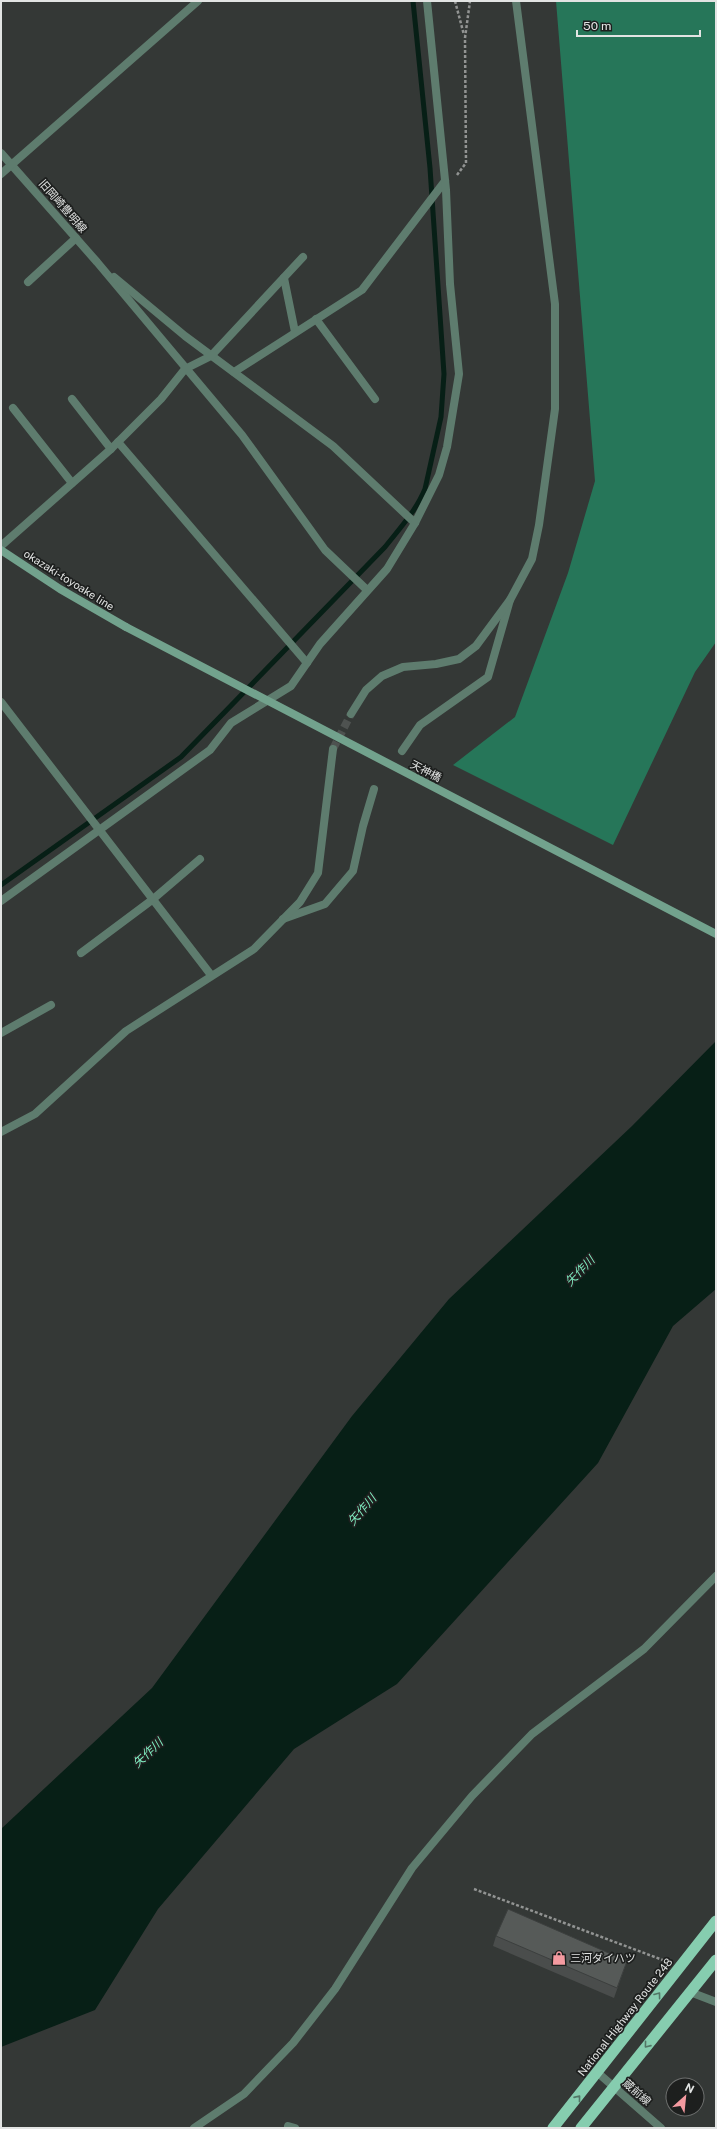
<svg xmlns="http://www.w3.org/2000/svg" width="717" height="2129" font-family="'Public Sans','Noto Sans JP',sans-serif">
	<rect width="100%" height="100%" fill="#343836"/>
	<!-- forest -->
	<polygon fill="#267659" points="556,1 716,1 716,642 695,672 613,845 453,765 515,717 568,573 595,481"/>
	<!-- water -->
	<polygon fill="#071f16" points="716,1041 716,1289 673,1326 598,1463 397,1684 294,1749 158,1909 95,2010 1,2047 1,1829 152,1688 352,1416 449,1299 632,1126"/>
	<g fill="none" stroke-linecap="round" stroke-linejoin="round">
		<!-- stream -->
		<path stroke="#071f16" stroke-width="5" d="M1,885L181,757L385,547C400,528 416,511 425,489L441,417L444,374L430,168L413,1"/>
		<!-- tertiary-tunnel -->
		<polyline stroke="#4e5250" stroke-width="8" stroke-dasharray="8 4" stroke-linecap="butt" points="333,749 351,714"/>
		<!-- path -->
		<g stroke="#929493" stroke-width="2.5" stroke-dasharray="3 2" stroke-linecap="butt">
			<polyline points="455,1 464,35"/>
			<polyline points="457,175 466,163 465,38 470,1"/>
			<polyline points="474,1889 668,1962"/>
		</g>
		<!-- minor -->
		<g stroke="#5e7c6e" stroke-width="8">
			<polyline points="1,153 97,262 242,435 325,550 367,590"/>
			<polyline points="1,174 198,1"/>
			<polyline points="114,277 185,336 333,446 415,523"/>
			<polyline points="284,278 295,332"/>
			<polyline points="28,282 76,238"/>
			<polyline points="316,319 375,399"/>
			<polyline points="234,372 362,290 445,181"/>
			<polyline points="72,399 111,449"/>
			<polyline points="13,408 72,483"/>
			<polyline points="118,442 307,663"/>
			<polyline points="1,546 111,449 161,399 185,369 211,356 303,257"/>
			<polyline points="1,702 211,975"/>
			<polyline points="402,751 420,725 488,677 510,600"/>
			<polyline points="1,901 210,750 231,723 291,686 320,644 387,569 415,523 439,475 447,447 459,374 450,284 446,190 427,1"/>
			<polyline points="283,919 325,904 353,871 363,826 374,789"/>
			<polyline points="81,953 152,900 200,859"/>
			<polyline points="1,1033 51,1005"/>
			<polyline points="690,1992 716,2002"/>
			<polyline points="288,2126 295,2128"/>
			<polyline points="194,2128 244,2094 293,2043 335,1989 412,1868 472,1796 532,1734 644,1649 716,1576"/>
		</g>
		<!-- tertiary -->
		<g stroke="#5e7c6e" stroke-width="8">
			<polyline points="351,714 366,690 382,676 403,667 436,664 459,659 476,646 510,600 532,559 539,525 555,409 555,304 516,1"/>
			<polyline points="1,1132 35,1114 126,1031 254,949 300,902 318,873 333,749"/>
			<polyline points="598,2073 661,2128"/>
		</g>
		<!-- secondary -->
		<polyline stroke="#72a28d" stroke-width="8" points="1,550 60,589 126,627"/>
		<!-- trunk -->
		<g stroke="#86cdaf" stroke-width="11">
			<polyline points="553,2128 716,1921"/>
			<polyline points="581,2128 716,1960"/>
		</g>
		<!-- secondary-bridge -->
		<polyline stroke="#72a28d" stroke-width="8" points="126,627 716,934"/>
	</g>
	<!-- wall -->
	<polygon fill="#4a4d4c" points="496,1936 627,1961 614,1998 493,1946"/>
	<!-- building -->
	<polygon fill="#565a58" stroke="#3c3f3e" points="508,1909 627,1961 617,1988 496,1936"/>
	<!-- one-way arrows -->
	<defs><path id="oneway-chevron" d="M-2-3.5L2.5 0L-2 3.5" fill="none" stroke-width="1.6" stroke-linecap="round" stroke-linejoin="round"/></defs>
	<g stroke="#527666">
		<use href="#oneway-chevron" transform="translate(658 1995) rotate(-53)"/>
		<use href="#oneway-chevron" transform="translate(647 2045) rotate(129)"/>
		<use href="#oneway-chevron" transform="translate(578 2098) rotate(-51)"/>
	</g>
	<!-- icons -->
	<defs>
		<symbol id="shop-bare" viewBox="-9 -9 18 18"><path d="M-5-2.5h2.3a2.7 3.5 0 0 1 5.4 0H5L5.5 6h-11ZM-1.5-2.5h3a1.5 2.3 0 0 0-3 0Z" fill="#f49aa0" stroke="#1d1f1e" stroke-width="2.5" paint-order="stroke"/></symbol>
	</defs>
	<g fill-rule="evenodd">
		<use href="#shop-bare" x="549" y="1948" width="20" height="20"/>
	</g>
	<g text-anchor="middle" stroke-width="3.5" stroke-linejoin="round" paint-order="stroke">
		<!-- street labels -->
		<g font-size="11" fill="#e2e4e3" stroke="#1d1f1e">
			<text transform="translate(63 206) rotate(49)" y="4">旧岡崎豊明線</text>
			<text transform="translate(69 580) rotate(32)" y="4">okazaki-toyoake line</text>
			<text transform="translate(426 771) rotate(27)" y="4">天神橋</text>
			<text transform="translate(625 2017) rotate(-52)" y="4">National Highway Route 248</text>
			<text transform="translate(637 2092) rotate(41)" y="4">蔵前線</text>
		</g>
		<!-- poi labels -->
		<g font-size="11" fill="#e2e4e3" stroke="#1d1f1e" text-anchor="start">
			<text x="570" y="1962">三河ダイハツ</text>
		</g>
		<!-- water labels -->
		<g font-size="12" font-style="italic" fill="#7fecc0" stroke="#1d1f1e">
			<text transform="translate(580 1271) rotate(-46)" y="4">矢作川</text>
			<text transform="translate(362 1510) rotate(-49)" y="4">矢作川</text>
			<text transform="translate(148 1753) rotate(-43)" y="4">矢作川</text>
		</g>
	</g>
	<!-- border -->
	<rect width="717" height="2129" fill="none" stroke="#e2e4e3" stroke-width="4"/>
	<!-- north arrow -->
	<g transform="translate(685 2097) rotate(27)"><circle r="19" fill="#1d1f1e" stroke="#6c6e6d"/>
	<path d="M0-3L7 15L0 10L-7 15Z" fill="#f49aa0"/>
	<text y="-6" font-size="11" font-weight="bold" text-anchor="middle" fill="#e2e4e3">N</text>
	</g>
	<!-- scale -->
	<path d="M577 30v6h123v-6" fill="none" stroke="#e2e4e3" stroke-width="2"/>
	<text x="583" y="30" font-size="12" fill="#e2e4e3" stroke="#1d1f1e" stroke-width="3" paint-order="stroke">50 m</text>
</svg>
